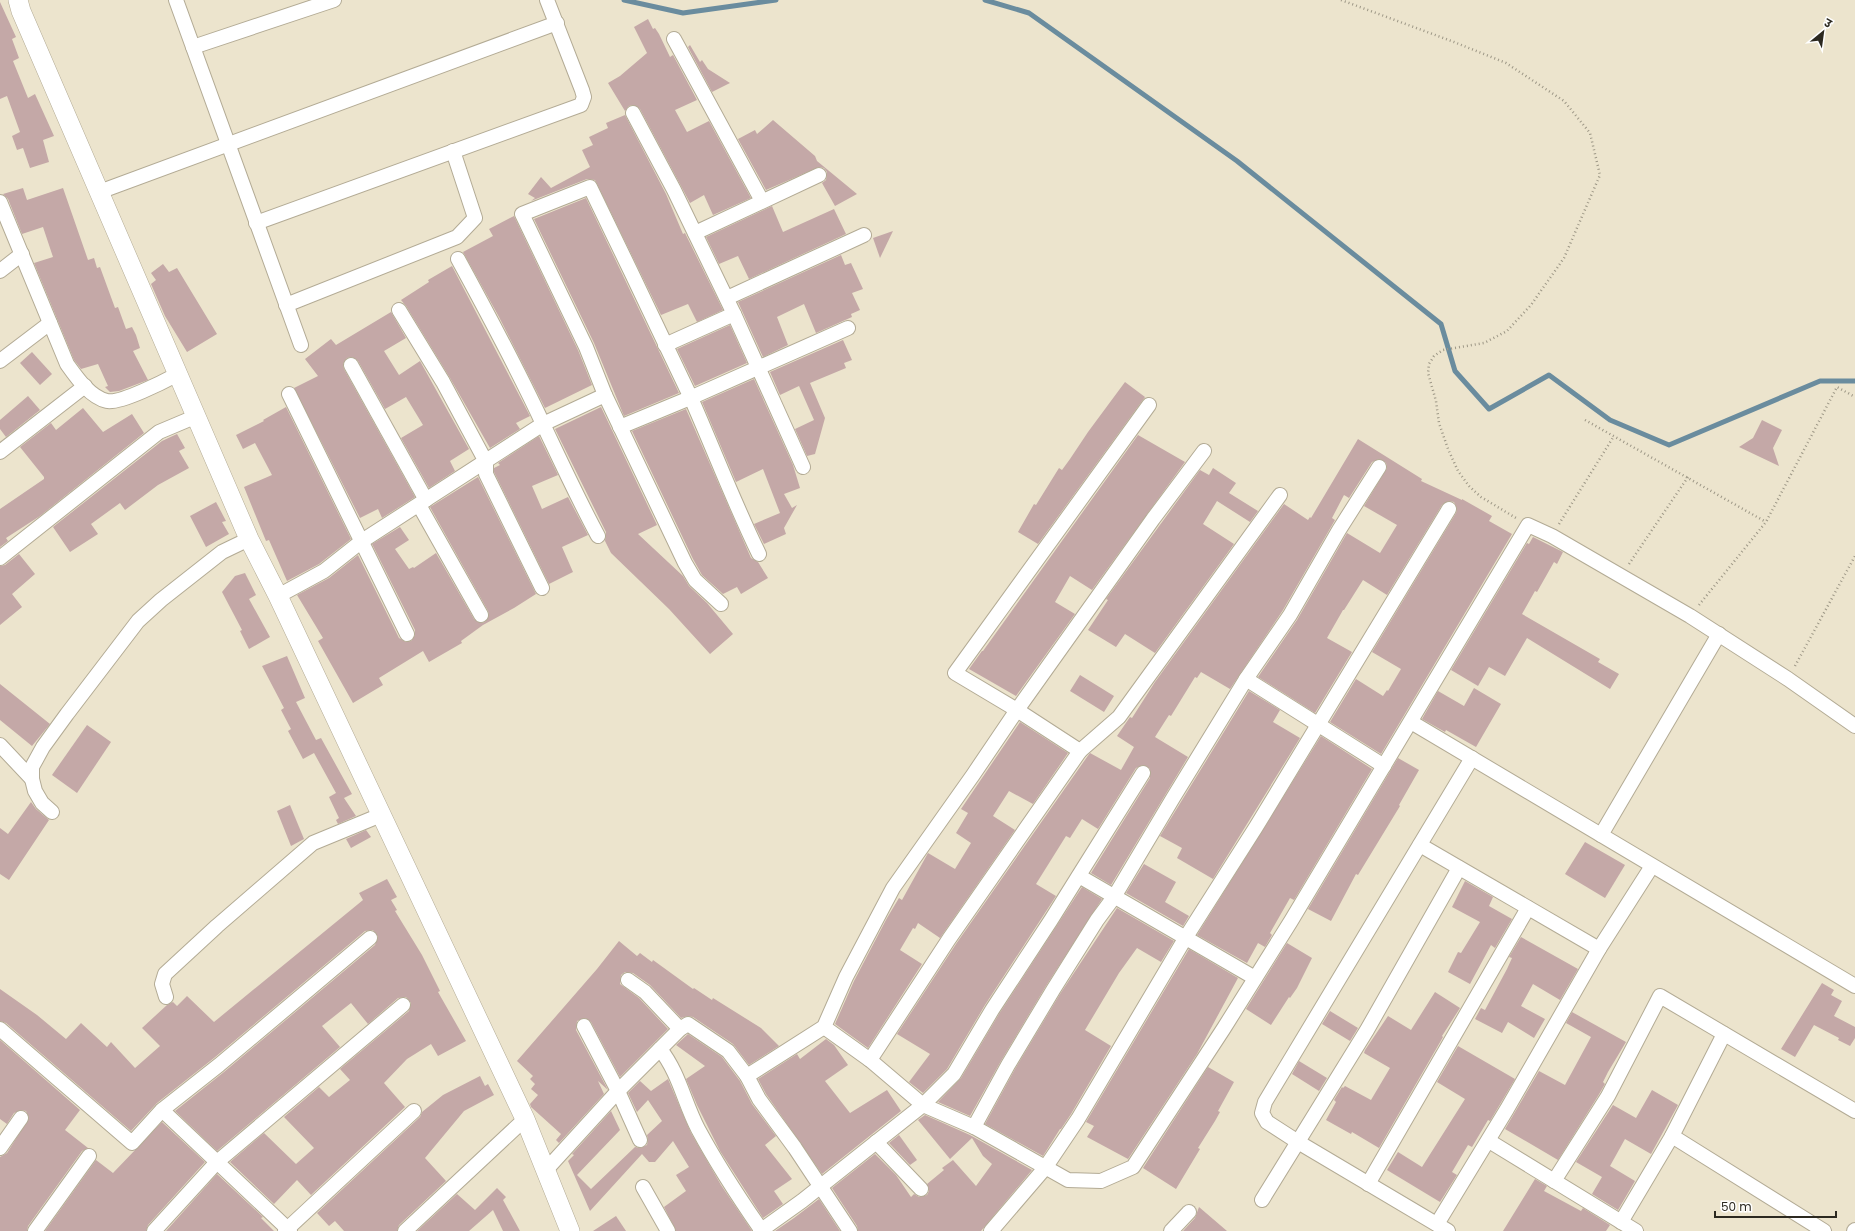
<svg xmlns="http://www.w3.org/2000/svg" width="1855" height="1231" font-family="Poppins,'Noto Sans Devanagari',sans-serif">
	<rect width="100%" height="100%" fill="#ece4cd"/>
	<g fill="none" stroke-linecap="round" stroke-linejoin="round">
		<!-- stream -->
		<g stroke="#6a8c9e" stroke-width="5">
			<polyline points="624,0 683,13 776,0"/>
			<polyline points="985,0 1029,13 1237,161 1441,324 1455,371 1489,409 1549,375 1610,420 1669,445 1820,381 1855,381"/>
		</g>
	</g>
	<!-- building -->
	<g fill="#c4a8a7">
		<polygon points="0,2 16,37 12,39 19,58 13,61 28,98 35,94 54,136 43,140 49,162 30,168 23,148 17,150 12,136 20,132 7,96 0,99"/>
		<polygon points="648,19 653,29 655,28 659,34 670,57 673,55 697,100 675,110 687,132 709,121 751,198 713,215 704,195 690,203 640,109 633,105 629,106 625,111 608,83 620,76 647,53 634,27"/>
		<polygon points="690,45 700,62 702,60 708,69 730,83 712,92 688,47"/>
		<polygon points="625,115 666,194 683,234 685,233 723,310 697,322 688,304 661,315 595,180 587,179 531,201 535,198 528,194 541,177 551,188 590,167 582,150 593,145 589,137 608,128 606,123"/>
		<polygon points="773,120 815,156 817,161 857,194 835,206 822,183 826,180 827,172 824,168 819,167 766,190 738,139 755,130 757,134"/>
		<polygon points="23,188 27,200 63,188 88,260 94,258 97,268 100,267 115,308 118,307 126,329 132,327 136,335 140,348 133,351 148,380 119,391 110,392 105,387 108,386 98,364 81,369 74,360 34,263 53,257 43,227 22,234 8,199 3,194"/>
		<polygon points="586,198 679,393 624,416 594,343 534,219"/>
		<polygon points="772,206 783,232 834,209 846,234 749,279 738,256 719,264 706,237"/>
		<polygon points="514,216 578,350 592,385 545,408 499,317 463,252 493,236 489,229"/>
		<polygon points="893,231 880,258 873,238"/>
		<polygon points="841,255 845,265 851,263 863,289 852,293 860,310 851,314 852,317 816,333 804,304 779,316 777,317 788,345 763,357 738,302"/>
		<polygon points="163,264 169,272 177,268 217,334 187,352 165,316 151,284 156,280 151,273"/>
		<polygon points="452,266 530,416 516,423 520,429 490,448 450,378 406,306 401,300 429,282 428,280"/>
		<polygon points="391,312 406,338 384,351 399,375 420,361 469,449 450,461 455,471 429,488 401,438 423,425 406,397 385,409 358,361 352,357 347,358 343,364 344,369 415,497 382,518 378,509 360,518 294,388 318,376 305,359 331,339 336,345"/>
		<polygon points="730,325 747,363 695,386 677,349"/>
		<polygon points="843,340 852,360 844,363 846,368 810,383 825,418 815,454 807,456 795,429 814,420 799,386 780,395 770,372"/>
		<polygon points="32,352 52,374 40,385 20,363"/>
		<polygon points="754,379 793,465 800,488 784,494 792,508 797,505 784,528 786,534 764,544 754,524 780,513 763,469 736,482 702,402"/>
		<polygon points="1125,382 1145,397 1038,544 1018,532 1034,504 1036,505 1059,468 1062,470 1070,459 1088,432"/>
		<polygon points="28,396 40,410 6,437 0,429 0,420"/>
		<polygon points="286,407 351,539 319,564 287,581 269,540 266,541 244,487 272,475 255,443 243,449 236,435 264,421 263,420"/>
		<polygon points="601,407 657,525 638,534 683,576 689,586 707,603 733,634 710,654 669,609 611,553 605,541 606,532 555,429"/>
		<polygon points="83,408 103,432 132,414 144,433 40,516 6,538 8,541 0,547 0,509 44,479 44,477 20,447 51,423 56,430"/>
		<polygon points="686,409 751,558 758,562 768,578 741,594 737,587 723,594 702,575 693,559 632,431"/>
		<polygon points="1762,420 1782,430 1773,448 1779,466 1739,447 1753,438"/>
		<polygon points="177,434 185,448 179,451 189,468 158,485 125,510 120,503 91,524 98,534 70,552 53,527 162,441"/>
		<polygon points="1138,435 1185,462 1092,590 1070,576 1055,602 1075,614 1016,696 969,669 982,651 983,651"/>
		<polygon points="539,436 558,475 532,486 542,509 568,497 588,535 562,547 573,572 549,584 494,472 494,468 500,465 498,463"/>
		<polygon points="1358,439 1422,479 1421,481 1462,500 1462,499 1492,516 1489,521 1512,534 1381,754 1330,722 1356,679 1383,696 1387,690 1388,691 1401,669 1372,652 1456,513 1457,509 1454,502 1449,501 1442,505 1387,595 1363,580 1344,610 1343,610 1327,638 1352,652 1315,713 1258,677 1297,620 1347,533 1380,553 1397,525 1364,506 1387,468 1386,463 1379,459 1372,462 1349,498 1344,495 1332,518 1335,520 1283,610 1230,689 1201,672 1197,678 1195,677 1171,716 1169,715 1155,737 1188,757 1111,885 1091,873 1150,778 1150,769 1143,765 1136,768 1098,829 1082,819 1070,838 1066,836 1036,884 1056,896 985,1005 947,1069 923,1093 909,1082 930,1054 897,1034 956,944 1087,757 1090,753 1121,770 1134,747 1117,736 1130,717 1132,718 1155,682 1284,504 1308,520 1310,517 1311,518"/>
		<polygon points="1213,468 1236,483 1229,493 1258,511 1250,522 1217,501 1203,524 1234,544 1155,653 1125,634 1116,647 1088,630 1108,600 1106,599 1200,470 1209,475"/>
		<polygon points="478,477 536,594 514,608 483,625 461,641 462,643 429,662 423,651 379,678 383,685 353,703 318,641 323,638 297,595 329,578 358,555 399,638 406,642 411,641 415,635 415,630 372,544 400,527 409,540 395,549 409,569 413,567 414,568 436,553 474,619 481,623 485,622 489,615 488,611 430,507"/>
		<polygon points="216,502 226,521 222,522 229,534 206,547 190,516"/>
		<polygon points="1533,537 1563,552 1557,564 1554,562 1537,592 1535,591 1522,614 1600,659 1598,662 1619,674 1610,689 1527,638 1505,676 1489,667 1478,686 1451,670 1527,543 1529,544"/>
		<polygon points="19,554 35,574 12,594 22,607 0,625 0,566 5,565"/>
		<polygon points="245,573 256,595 249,599 270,637 249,649 240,631 242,630 222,592 235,576"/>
		<polygon points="287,656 305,698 296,702 316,740 321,738 352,794 344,798 356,816 338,824 336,820 339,818 329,797 336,793 314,753 303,759 288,731 291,729 281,710 284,708 262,666"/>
		<polygon points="1080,675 1114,696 1104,712 1070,691"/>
		<polygon points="0,684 50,724 32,746 0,720"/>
		<polygon points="1474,688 1501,704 1476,747 1446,730 1445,732 1422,719 1438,691 1464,706"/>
		<polygon points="1249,691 1280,710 1273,722 1300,738 1213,879 1177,858 1182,848 1160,836"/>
		<polygon points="1020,722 1068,753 1033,804 1009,791 993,816 1015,830 940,938 918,923 915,929 913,928 900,950 922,964 868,1048 835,1024 854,981 887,918 899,898 902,900 928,853 955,869 971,843 956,833 968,813 961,809"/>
		<polygon points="87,725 111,742 77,793 52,775"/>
		<polygon points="1321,736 1372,769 1294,900 1290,898 1270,933 1272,935 1265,947 1258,943 1247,963 1197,935"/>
		<polygon points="1398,758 1419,770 1399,805 1400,806 1358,875 1356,874 1331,921 1308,909"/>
		<polygon points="31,802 36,809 49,820 9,880 0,874 0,828 8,834"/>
		<polygon points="290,805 304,839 291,846 277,811"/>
		<polygon points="366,830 371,837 351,848 346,839"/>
		<polygon points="1585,842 1625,865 1605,898 1565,874"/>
		<polygon points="1144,864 1176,882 1165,902 1189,916 1183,926 1126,893"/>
		<polygon points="387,879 397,897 391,900 397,910 395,911 422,955 440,991 438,992 466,1041 438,1056 431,1044 407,1059 384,1083 405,1107 311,1195 297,1180 274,1204 230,1162 264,1133 296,1164 314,1148 284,1117 319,1087 329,1097 350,1080 340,1069 409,1011 411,1003 406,997 398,998 368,1024 351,1003 322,1026 340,1047 217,1151 175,1111 224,1072 375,945 378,937 373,930 365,931 214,1058 157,1103 131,1131 6,1023 0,1021 0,989 37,1015 66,1039 81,1023 107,1047 111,1042 135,1068 160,1046 142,1028 167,1005 173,1002 177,1006 187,996 214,1022 363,900 359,893"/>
		<polygon points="1465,881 1493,897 1489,906 1512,919 1495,948 1491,945 1470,984 1448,972 1458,952 1461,953 1480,922 1452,907"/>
		<polygon points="1082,887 1102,899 1046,986 1001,1061 970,1116 938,1102 961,1078 999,1014"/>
		<polygon points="1117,908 1174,941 1161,962 1137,948 1119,973 1085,1030 1111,1046 1071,1114 1061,1129 1060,1129 1043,1156 985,1124 1015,1069 1060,994"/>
		<polygon points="1521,937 1578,969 1560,1000 1533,984 1521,1006 1545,1019 1534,1038 1508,1022 1502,1033 1475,1019 1481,1008 1485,1010 1507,969 1512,958 1509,957"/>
		<polygon points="619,941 637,956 640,953 652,962 653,960 693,989 694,988 712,1000 713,998 761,1028 779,1046 749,1065 733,1044 693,1017 688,1016 681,1018 650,985 633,973 625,972 621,975 620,984 639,998 668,1029 620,1077 591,1022 585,1018 577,1021 576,1030 608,1090 598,1081 604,1094 559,1143 556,1140 561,1134 531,1107 530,1104 538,1095 531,1089 535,1084 530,1079 533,1076 517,1061 597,969"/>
		<polygon points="1287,943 1312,958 1297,988 1290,998 1289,997 1271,1025 1246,1009"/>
		<polygon points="1189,949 1238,978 1197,1054 1128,1159 1087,1137 1094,1126 1086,1122"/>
		<polygon points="1822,983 1834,990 1831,995 1842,1001 1834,1016 1855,1027 1855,1038 1850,1046 1838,1040 1839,1038 1814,1025 1795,1057 1781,1049"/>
		<polygon points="1435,992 1460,1008 1442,1036 1443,1037 1379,1148 1352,1132 1351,1134 1326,1120 1336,1102 1334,1100 1342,1087 1343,1088 1345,1086 1371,1100 1390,1068 1364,1053 1365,1050 1388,1016 1411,1030"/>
		<polygon points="1330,1011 1358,1028 1350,1041 1322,1024"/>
		<polygon points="1572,1012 1626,1042 1608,1072 1603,1082 1605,1084 1598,1096 1558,1160 1505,1129 1539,1071 1565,1085 1591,1037 1566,1023"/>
		<polygon points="688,1034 722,1057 740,1081 752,1104 776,1136 765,1145 792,1179 774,1191 783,1204 763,1218 720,1151 697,1105 686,1079 705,1066 676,1045"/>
		<polygon points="826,1039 834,1045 848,1065 825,1081 850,1113 887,1090 901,1111 822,1174 766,1094 758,1079 797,1054 800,1059"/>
		<polygon points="0,1040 80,1110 65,1130 88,1148 82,1151 28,1226 27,1231 0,1231 0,1157 7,1153 29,1118 26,1111 21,1110 14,1113 7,1124 0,1119"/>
		<polygon points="1458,1046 1515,1079 1490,1121 1488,1120 1472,1147 1468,1145 1452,1172 1457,1175 1440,1202 1387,1170 1398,1152 1422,1167 1465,1099 1437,1082"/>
		<polygon points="1299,1061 1327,1078 1319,1091 1292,1074"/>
		<polygon points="1208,1067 1234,1082 1218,1111 1220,1112 1215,1121 1198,1148 1200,1149 1176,1189 1143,1168"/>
		<polygon points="480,1076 485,1086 488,1084 494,1095 464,1111 425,1158 446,1181 399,1225 397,1231 344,1231 335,1221 329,1226 317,1213 420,1117 422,1112 443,1095"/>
		<polygon points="668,1079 691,1133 721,1185 752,1231 676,1231 664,1207 686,1191 676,1175 689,1167 673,1141 655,1162 649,1162 642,1154 590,1211 568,1161 574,1155 572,1154 611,1111 620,1130 577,1175 591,1189 635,1147 640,1148 647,1145 648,1140 647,1135 662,1121 648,1100 637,1112 628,1093 640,1081 651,1091"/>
		<polygon points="1652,1090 1678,1105 1651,1154 1625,1139 1610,1166 1635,1181 1618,1210 1592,1194 1602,1177 1576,1162 1613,1105 1636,1118"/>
		<polygon points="925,1115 970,1135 1032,1170 981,1231 858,1231 857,1226 832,1188 875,1154 896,1175 911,1197 914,1194 919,1197 927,1195 929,1191 927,1184 944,1170 942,1168 953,1160 976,1186 992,1164 983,1156 972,1138 950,1159 918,1120"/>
		<polygon points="162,1122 205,1162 148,1225 146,1231 45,1231 96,1160 113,1173"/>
		<polygon points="899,1135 917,1160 910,1165 889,1143"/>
		<polygon points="217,1174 263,1217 261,1218 274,1231 166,1231"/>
		<polygon points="1535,1179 1547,1186 1544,1191 1581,1211 1583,1208 1610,1225 1606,1231 1503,1231"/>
		<polygon points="497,1188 506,1197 503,1200 520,1231 503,1231 493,1210 469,1231 417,1231 457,1194 475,1210"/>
		<polygon points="819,1199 840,1231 775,1231 794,1218"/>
		<polygon points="1199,1207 1227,1231 1183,1231 1195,1218"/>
		<polygon points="616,1216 626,1231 593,1231"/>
	</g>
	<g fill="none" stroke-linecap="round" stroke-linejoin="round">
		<defs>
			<g id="street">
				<polyline points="176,0 301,345"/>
				<polyline points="674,39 762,201"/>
				<polyline points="193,47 334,0"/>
				<polyline points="633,113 674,190 734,314 665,345"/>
				<polyline points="99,192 557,23"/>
				<path d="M0,202L67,364C77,378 90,397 107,401C120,404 165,381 178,374"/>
				<polyline points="256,223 581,105 584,97 582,90 547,0"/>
				<polyline points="695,233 819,175"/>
				<path d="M458,259C488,314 517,368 543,424C561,462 578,499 598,536"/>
				<polyline points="0,271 22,254"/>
				<polyline points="727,298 864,235"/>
				<polyline points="286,305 457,237 475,218 453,151"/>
				<polyline points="399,310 443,382 486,462 486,474 542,588"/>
				<polyline points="734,314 803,467"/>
				<polyline points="0,361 50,323"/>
				<polyline points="351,365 426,500"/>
				<polyline points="289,394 407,634"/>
				<path d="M605,395L586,347L522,214L590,187C624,257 658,328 691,398C714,450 734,503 759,554"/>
				<polyline points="620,427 690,398 848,328"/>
				<polyline points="1204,451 1153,519 1017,710 1080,751 1119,717 1280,495"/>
				<polyline points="0,452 85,386"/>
				<polyline points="419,505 481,615"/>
				<polyline points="0,558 159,432 197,416"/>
				<polyline points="278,596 324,571 362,541 543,424 605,395 685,563 695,580 721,604"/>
				<polyline points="1246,679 1384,766"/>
				<polyline points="1411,722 1855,986"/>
				<polyline points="0,745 32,779"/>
				<polyline points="52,812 42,803 35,791 32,779 32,767 43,747 67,714 138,621 161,600 222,552 249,539"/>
				<polyline points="1601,835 1719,634"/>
				<polyline points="1420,845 1599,949"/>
				<polyline points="1079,876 1255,978"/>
				<polyline points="628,980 645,992 680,1029"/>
				<polyline points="166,997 162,984 165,974 217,926 313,843 381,815"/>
				<polyline points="584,1026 618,1091 640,1140"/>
				<polyline points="824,1027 870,1060 923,1105 974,1127 1068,1180 1101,1181 1133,1167 1224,1028 1291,921 1528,525 1552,536 1690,616 1788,679 1855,726"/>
				<polyline points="0,1029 132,1143 162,1110 219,1065 370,938"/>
				<path d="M660,1049C679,1073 684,1102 698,1129C717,1164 739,1198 762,1231"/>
				<polyline points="870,1060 949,939 1080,751"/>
				<polyline points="747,1076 824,1027 846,977 893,888 973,775 1017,710 955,673 1149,405"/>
				<polyline points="162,1110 290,1231"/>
				<polyline points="974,1127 1008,1065 1053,990 1097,920 1114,897 1173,798 1246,679 1290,615 1339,530 1379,467"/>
				<polyline points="1672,1136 1824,1231"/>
				<polyline points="1489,1141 1636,1231"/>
				<polyline points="876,1142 921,1189"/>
				<polyline points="0,1148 21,1118"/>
				<polyline points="545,1171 618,1091 680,1029 688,1024 728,1051 747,1076 759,1099 795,1148 850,1231"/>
				<polyline points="1554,1181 1608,1096 1660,996 1855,1111"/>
				<polyline points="1368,1184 1528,908"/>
				<polyline points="643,1187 668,1231"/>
				<polyline points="1262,1200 1367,1030 1459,868"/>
				<polyline points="1621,1222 1672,1136 1724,1034"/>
				<polyline points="1437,1224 1507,1109 1599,949 1652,866"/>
				<polyline points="35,1231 89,1156"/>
				<polyline points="154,1231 217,1162 403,1005"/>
				<polyline points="285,1231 414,1111"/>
				<polyline points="405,1231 525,1119"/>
				<polyline points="760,1231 802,1201 923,1105 954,1074 992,1010 1051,920 1143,773"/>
				<polyline points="991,1231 1045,1168 1078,1119 1186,937 1256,827 1449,509"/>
				<polyline points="1171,1231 1189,1212"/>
				<polyline points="1448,1231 1298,1142 1267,1122 1262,1113 1265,1102 1472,758"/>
				<polyline points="1854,1231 1855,1230"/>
			</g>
			<polyline id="secondary" points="18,0 21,11 249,539 278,596 525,1119 570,1231"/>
		</defs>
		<!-- street casing -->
		<use href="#street" stroke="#b3ab95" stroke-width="16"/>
		<!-- secondary casing -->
		<use href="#secondary" stroke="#b3ab95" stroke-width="20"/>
		<!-- path -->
		<g stroke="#9d9786" stroke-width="2.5" stroke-dasharray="1 3" stroke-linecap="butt">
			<polyline points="1341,0 1454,42 1506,63 1564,101 1590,133 1600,175 1564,258 1531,305 1507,331 1484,343 1443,350 1434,356 1429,364 1428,373 1436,401 1439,423 1448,449 1458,471 1469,486 1481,497 1516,518"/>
			<polyline points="1585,420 1766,522"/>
			<polyline points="1559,524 1614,436"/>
			<polyline points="1629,564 1688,477"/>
			<polyline points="1699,605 1766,522 1837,387 1855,397"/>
			<polyline points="1795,666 1855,556"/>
		</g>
		<!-- street -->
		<use href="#street" stroke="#fff" stroke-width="14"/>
		<!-- secondary -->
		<use href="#secondary" stroke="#fff" stroke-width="19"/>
	</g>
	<!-- north arrow -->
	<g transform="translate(1823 32) rotate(29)" stroke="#ffffff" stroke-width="3" paint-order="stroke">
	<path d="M0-3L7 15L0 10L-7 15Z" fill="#2c2920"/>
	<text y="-6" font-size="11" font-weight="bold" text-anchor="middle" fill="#2c2920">उ</text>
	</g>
	<!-- scale -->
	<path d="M1715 1211v6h121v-6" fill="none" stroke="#2c2920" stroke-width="2"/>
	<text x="1721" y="1211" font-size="12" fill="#2c2920" stroke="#ffffff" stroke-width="3" paint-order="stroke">50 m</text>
</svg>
